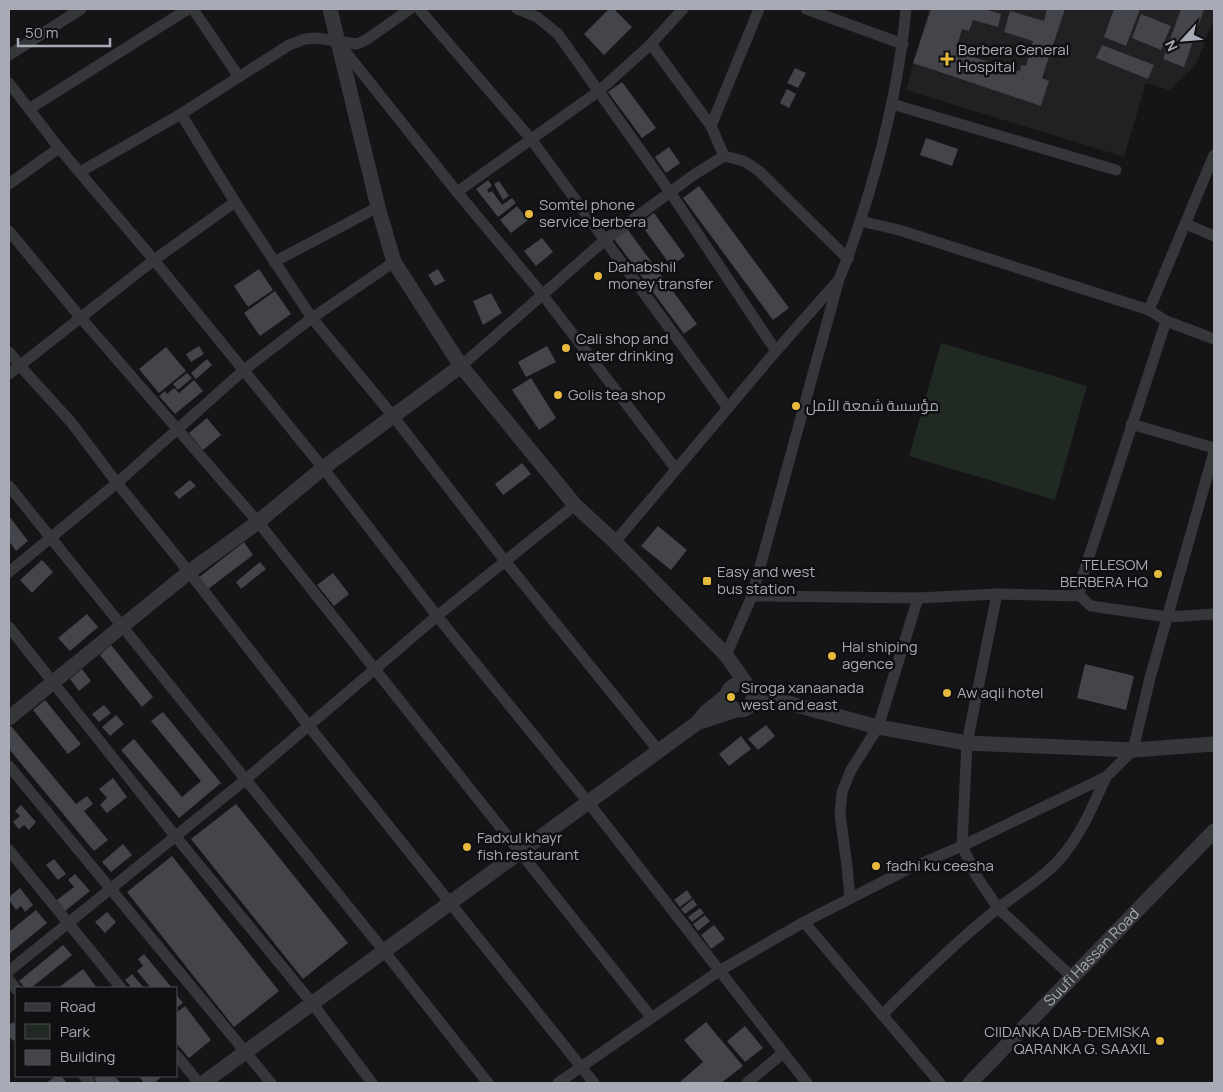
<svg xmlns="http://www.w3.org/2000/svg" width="1223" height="1092" font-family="Manrope,Cairo,sans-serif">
	<rect width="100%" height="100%" fill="#151517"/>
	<!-- built -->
	<polygon fill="#212124" points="929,9 1214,9 1214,18 1196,65 1169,90 1146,83 1124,157 906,90"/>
	<!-- green -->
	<polygon fill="#212923" points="941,343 1087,386 1055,500 909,456"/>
	<!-- building -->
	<g fill="#44454a">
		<polygon points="609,9 614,9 632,27 604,55 584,34"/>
		<polygon points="931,9 984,9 1001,14 998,27 973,20 969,31 962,29 957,46 968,50 966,55 1020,71 1021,65 1026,66 1033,41 1004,32 1010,11 1044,21 1047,9 1065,9 1042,78 1049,81 1041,106 913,63"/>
		<polygon points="1114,9 1140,9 1126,46 1104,37"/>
		<polygon points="1181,9 1204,9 1184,67 1163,59"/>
		<polygon points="1141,14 1171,26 1161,50 1132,38"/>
		<polygon points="1102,45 1154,65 1148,79 1096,58"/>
		<polygon points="795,68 806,73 798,88 787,83"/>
		<polygon points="622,82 656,128 642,138 608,92"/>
		<polygon points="787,89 796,94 789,108 780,103"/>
		<polygon points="926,138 958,149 952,166 920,155"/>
		<polygon points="669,147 680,163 666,173 655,157"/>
		<polygon points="488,180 492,186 487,190 489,193 492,191 502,205 512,198 516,203 498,217 476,189"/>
		<polygon points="499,181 509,196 503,200 494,184"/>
		<polygon points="699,186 789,308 773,320 683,198"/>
		<polygon points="517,206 528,220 511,233 500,220"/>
		<polygon points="654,213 685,256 671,266 640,223"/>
		<polygon points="628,230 697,324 684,334 614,239"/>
		<polygon points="542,238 553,252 536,266 524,251"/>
		<polygon points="259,269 273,290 248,307 234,286"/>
		<polygon points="438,269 445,281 435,286 428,275"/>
		<polygon points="275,291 291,314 260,336 244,313"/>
		<polygon points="491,293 502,313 483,325 473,301"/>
		<polygon points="199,346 204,354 191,362 186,354"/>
		<polygon points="547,346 556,362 526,377 518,362"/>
		<polygon points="166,347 186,371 159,393 139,369"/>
		<polygon points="207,359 212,365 196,379 191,373"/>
		<polygon points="187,373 192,378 178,390 173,384"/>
		<polygon points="531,378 556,418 539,430 512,390"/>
		<polygon points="194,380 203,391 175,414 159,396 165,391 167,394 174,388 179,393"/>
		<polygon points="207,418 221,435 203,450 189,433"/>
		<polygon points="522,463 531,474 503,495 495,484"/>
		<polygon points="190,480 196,486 179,499 174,493"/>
		<polygon points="9,516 28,541 16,551 9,541"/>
		<polygon points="658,526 687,550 671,570 641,546"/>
		<polygon points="244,542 253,555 207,590 198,578"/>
		<polygon points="42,560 53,572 32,593 20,580"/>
		<polygon points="260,562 266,569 241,589 236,582"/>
		<polygon points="333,573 349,594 334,606 317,585"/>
		<polygon points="87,614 98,627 70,651 58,638"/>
		<polygon points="111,645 153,697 142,707 100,655"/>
		<polygon points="1085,664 1134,676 1126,710 1077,698"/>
		<polygon points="82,669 91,681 79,691 70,679"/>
		<polygon points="45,700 81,744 68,754 33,710"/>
		<polygon points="104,705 111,713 99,722 92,714"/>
		<polygon points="163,712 221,783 179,818 121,750 134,739 182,797 201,781 151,721"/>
		<polygon points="116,715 124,724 110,736 102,727"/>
		<polygon points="766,725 775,736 758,750 748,739"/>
		<polygon points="11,726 76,804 87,796 93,804 84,811 108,840 94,851 9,749 9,728"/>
		<polygon points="741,736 751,749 729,766 719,754"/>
		<polygon points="113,778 127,797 107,813 100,805 107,798 99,789"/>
		<polygon points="236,804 348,943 303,979 191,839"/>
		<polygon points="21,805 36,822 29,830 24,825 19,829 13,822 20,816 15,811"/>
		<polygon points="123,844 132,855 111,872 102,862"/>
		<polygon points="172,856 279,991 234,1027 127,892"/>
		<polygon points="54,859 66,874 58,880 46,865"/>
		<polygon points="75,874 90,891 65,911 57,900 74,887 68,880"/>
		<polygon points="20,888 33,905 25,912 21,906 16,910 9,900 9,897"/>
		<polygon points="687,890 692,898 680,907 674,900"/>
		<polygon points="693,899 697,905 685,914 681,909"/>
		<polygon points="700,908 704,913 692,922 688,917"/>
		<polygon points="36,910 47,923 9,954 9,932"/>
		<polygon points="107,912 116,922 105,933 95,922"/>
		<polygon points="705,915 710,921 698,931 693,924"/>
		<polygon points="714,925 725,939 711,949 701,935"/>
		<polygon points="63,945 72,955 31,988 25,988 19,981"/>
		<polygon points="144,954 172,988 151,988 137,971 143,966 138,959"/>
		<polygon points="83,969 97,988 58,988"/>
		<polygon points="132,974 144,988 132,988 125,980"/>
		<polygon points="176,994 183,1003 176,1008"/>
		<polygon points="185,1006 211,1040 189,1058 176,1043 176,1013"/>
		<polygon points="13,1022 16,1026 16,1038 13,1041 9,1036 9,1025"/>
		<polygon points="706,1022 743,1066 721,1083 681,1083 680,1082 703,1062 684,1040"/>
		<polygon points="745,1026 763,1048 745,1062 727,1041"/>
		<polygon points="56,1076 61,1076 67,1083 46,1083"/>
		<polygon points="98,1076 114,1076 121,1083 98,1083 94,1079"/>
		<polygon points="143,1076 163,1076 154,1083 144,1083 140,1078"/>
	</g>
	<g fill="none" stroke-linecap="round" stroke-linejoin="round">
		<!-- minor -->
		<g stroke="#36373b" stroke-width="11">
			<polyline points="193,9 239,77"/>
			<polyline points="419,9 531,139 728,408"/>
			<polyline points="517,9 537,17 558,34 670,192 776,351"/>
			<polyline points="806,9 903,44"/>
			<polyline points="651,44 711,126"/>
			<polyline points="340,45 457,192 542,294 676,469"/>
			<polyline points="9,55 81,9"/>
			<polyline points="9,83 59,148 154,260 323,468 437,616 588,802 807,1083"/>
			<polyline points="892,104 1116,170"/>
			<polyline points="29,109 188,9"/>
			<polyline points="181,114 235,202 312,318 393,416 505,561 659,751"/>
			<polyline points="724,156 711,126 759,9"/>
			<polyline points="80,172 181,114 289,45 305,39 316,38 357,44 366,40 410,9"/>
			<polyline points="9,184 59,148"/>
			<polyline points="457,192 599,91 651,44 683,9"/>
			<polyline points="860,221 899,230 1149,310 1166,321 1214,339"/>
			<polyline points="1186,224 1214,236"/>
			<polyline points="9,231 81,318 258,522 651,1017"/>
			<polyline points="274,262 378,207"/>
			<polyline points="1149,310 1214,155"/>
			<polyline points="9,352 20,366 71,422 117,483 189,572 308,725 594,1083"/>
			<polyline points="461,366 606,239 695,174 724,156 744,161 759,171 848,259"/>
			<polyline points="9,374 154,260 235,202"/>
			<polyline points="1131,424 1214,448"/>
			<polyline points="9,486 384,951 488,1083"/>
			<polyline points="615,542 776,351 836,283"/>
			<polyline points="9,572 117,483 244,370 312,318 394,262"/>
			<polyline points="997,594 967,743 962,846 977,877 998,908 1072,977"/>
			<polyline points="752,596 918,598 997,594 1080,596 1091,606 1168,617 1214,614"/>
			<polyline points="1080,596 1080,584 1166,321"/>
			<polyline points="9,627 176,837 312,1003 372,1083"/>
			<path d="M726,655L752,596L839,279C851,252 859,224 868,196C887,133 900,75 906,9"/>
			<polyline points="9,766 271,1083"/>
			<polyline points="9,850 121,988"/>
			<polyline points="850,898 847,866 840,814 842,792 851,770 878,727 918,598"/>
			<polyline points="804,922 940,1083"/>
			<polyline points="9,971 245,780 437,616 575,505"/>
			<polyline points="9,980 16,989"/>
			<path d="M882,1015C919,978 956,942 997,909C1020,891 1046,877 1064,854C1083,831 1094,803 1106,777"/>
			<polyline points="176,1055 199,1083"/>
			<polyline points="84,1076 90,1083"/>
			<polyline points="558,1083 719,971 804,922 906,870 962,846 1106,777 1133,750 1150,678 1214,452"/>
			<polyline points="747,1083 783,1053"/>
		</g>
		<!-- tertiary -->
		<g stroke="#36373b" stroke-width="15">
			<polyline points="330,9 378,207 394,262 461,366 575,505 615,542 726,655 747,685"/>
			<circle cx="740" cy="697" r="13"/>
			<polyline points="751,688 788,703 878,727 967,743 1133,750 1214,744"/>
			<polyline points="9,718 189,572 258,522 323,468 461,366"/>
			<polyline points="697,723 736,710"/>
			<polyline points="203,1083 697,723 706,712 727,695"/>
			<path id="s1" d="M970,1083L1214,831"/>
		</g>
	</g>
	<!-- markers -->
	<g fill="#e6ba3e" stroke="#101012" stroke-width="2">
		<path d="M944.5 51.5h5v5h5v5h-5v5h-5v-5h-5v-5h5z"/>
		<circle cx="529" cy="214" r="5"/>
		<circle cx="598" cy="276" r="5"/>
		<circle cx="566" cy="348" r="5"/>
		<circle cx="558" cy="395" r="5"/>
		<circle cx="796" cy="406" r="5"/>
		<circle cx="1158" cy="574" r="5"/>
		<rect x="702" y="576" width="10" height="10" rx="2.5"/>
		<circle cx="832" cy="656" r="5"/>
		<circle cx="947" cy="693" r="5"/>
		<circle cx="731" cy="697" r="5"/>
		<circle cx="467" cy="847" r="5"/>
		<circle cx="876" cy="866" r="5"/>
		<circle cx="1160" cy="1041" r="5"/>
	</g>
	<g text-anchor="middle" stroke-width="5" stroke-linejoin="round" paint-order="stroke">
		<!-- poi labels -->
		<g font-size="15" fill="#a8abb6" stroke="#101012" text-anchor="start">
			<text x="958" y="55">Berbera General<tspan x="958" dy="17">Hospital</tspan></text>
			<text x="539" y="210">Somtel phone<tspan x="539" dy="17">service berbera</tspan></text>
			<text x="608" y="272">Dahabshil<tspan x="608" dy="17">money transfer</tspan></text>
			<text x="576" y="344">Cali shop and<tspan x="576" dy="17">water drinking</tspan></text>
			<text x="568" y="400">Golis tea shop</text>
			<text x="806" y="411">مؤسسة شمعة الأمل</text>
			<text x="1148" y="570" text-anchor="end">TELESOM<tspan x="1148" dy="17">BERBERA HQ</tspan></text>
			<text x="717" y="577">Easy and west<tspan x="717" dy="17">bus station</tspan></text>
			<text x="842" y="652">Hal shiping<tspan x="842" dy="17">agence</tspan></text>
			<text x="741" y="693">Siroga xanaanada<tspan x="741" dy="17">west and east</tspan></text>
			<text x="957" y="698">Aw aqli hotel</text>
			<text x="477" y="843">Fadxul khayr<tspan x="477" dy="17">fish restaurant</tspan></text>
			<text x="886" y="871">fadhi ku ceesha</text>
			<text x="1150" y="1037" text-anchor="end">CIIDANKA DAB-DEMISKA<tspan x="1150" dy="17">QARANKA G. SAAXIL</tspan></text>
		</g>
		<!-- street labels -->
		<g font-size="15" fill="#a8abb6" stroke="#101012">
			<text dy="5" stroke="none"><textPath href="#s1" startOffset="175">Suufi Hassan Road</textPath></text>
		</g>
	</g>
	<!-- border -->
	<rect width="1223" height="1092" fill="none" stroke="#a8abb6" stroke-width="20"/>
	<!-- legend -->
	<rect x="15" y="987" width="162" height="90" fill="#101012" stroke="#4d4e54"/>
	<rect x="25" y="1003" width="25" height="8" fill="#36373b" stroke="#4d4e54"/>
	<text x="60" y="1012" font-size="15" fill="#a8abb6">Road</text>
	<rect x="25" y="1024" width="25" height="15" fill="#212923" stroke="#4d4e54"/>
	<text x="60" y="1037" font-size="15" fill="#a8abb6">Park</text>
	<rect x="25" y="1050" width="25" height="15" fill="#44454a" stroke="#4d4e54"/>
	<text x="60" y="1062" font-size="15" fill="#a8abb6">Building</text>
	<!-- north arrow -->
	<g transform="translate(1183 40) rotate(244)" stroke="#101012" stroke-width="4" paint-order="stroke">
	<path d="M0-4L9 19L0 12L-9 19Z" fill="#a8abb6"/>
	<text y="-8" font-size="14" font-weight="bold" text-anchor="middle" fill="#a8abb6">N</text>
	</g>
	<!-- scale -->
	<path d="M18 38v8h92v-8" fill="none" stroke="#a8abb6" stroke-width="2.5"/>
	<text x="25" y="38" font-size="15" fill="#a8abb6" stroke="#101012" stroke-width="4" paint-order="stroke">50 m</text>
</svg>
